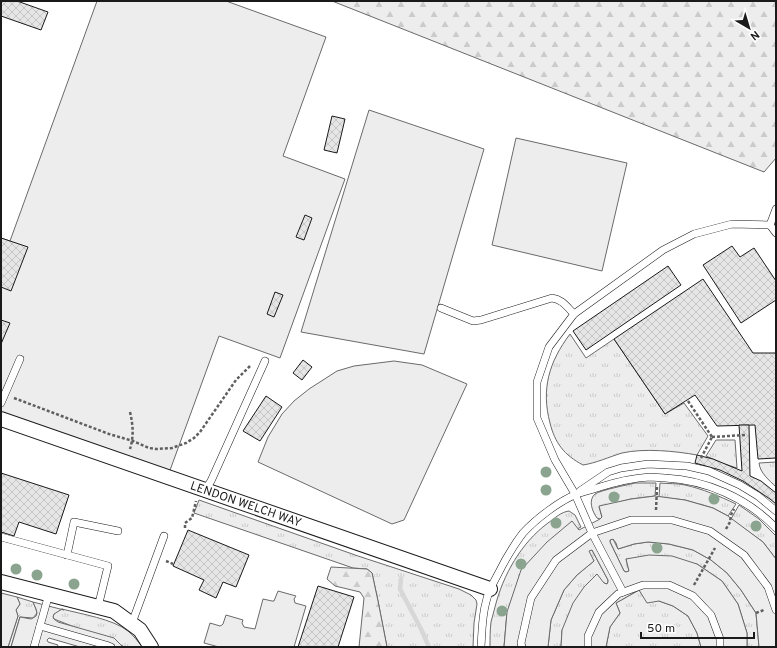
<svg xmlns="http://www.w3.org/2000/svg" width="777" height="648" font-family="Overpass,sans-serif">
	<defs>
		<pattern id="grass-tufts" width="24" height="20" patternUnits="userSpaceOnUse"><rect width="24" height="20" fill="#ededed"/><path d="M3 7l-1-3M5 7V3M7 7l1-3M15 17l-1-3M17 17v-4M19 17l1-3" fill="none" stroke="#cbcbcb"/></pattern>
		<pattern id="forest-firs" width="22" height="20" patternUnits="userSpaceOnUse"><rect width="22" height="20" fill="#ededed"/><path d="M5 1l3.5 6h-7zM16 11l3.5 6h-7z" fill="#cbcbcb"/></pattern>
		<pattern id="building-cross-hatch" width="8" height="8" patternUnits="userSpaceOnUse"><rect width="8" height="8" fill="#e6e6e6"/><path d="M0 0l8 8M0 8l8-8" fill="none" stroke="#c5c5c5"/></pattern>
	</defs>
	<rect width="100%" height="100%" fill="#fff"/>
	<!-- grass -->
	<g fill="url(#grass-tufts)" stroke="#6a6a6a">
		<path d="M570,334L586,358L614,339L665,414L684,403L708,436L697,455C675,451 644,448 622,453C609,457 596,463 583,465C564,455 555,443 550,423C541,389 549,362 570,334Z"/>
		<polygon points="716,440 735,440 737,468 724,464 706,456"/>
		<path d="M776,462V487C769,480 760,473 759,463Z"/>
		<path d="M635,483H656L655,496L631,499L599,507L602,517L600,519L597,518C592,511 588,500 595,494C601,490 627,485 635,483Z"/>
		<path d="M660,483C668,484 677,483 685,485C703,489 719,496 736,504L728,516L713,508L685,500L659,497Z"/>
		<polygon points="199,500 358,556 459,589 471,595 476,600 477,604 474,623 473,647 387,647 378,601 372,573 367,569 353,568 194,513"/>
		<polygon points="739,505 759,519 776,536 776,559 763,542 731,519"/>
		<path d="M569,511L575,515L581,527L577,529L571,522L507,612L504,647H490C490,639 490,630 491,622C492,617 494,612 495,607C503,575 521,543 548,523C555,518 561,512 569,511Z"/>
		<polygon points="612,539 613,539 618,549 634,544 648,542 669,544 693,550 711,560 727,573 741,590 756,613 759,647 747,647 747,633 738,604 722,581 697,564 626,559 629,571 626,572 624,571 610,542 610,540"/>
		<polygon points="592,550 608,580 608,582 607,584 604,583 562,630 561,647 548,647 551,620 564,590 577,575 594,561 588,551"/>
		<polygon points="639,590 659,601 673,606 688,616 697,633 701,647 606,647 610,627 620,613 616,603"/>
		<polygon points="17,597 33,602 36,609 37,613 33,618 20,617 11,647 8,647 18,616 16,610 20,604"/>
		<path d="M62,609C81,614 113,619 128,631C133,635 138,642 143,647H123V646L54,619L53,617L54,614L56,612Z"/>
	</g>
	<!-- forest -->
	<g fill="url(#forest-firs)" stroke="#6a6a6a">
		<polygon points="332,1 776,1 776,158 764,172"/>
		<polygon points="331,567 367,569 372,573 378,601 387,647 359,647 364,598 360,592 335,586 327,579"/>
	</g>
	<!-- built -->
	<g fill="#ededed" stroke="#6a6a6a">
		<polygon points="97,1 226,1 326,37 283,156 345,179 280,358 219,336 169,473 1,413 1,238 10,241"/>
		<polygon points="369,110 484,149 424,354 301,332"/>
		<polygon points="516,138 627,163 602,271 492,245"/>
		<polygon points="394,361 422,365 467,384 404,520 392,524 258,462 268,437 282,414 294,401 309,389 337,371 354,366"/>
		<polygon points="655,496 685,500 713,508 728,516 763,542 776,559 776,647 759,647 756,613 741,590 727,573 711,560 693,550 669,544 648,542 634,544 618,549 616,543 613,539 610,540 610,542 624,571 626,572 629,571 626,559 649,555 672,556 697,564 722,581 738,604 747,633 747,647 701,647 697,633 688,616 673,606 659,601 647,603 639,590 616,603 620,613 610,627 606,647 561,647 562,630 573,603 584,587 597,574 604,583 607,584 608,582 608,580 592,550 589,551 594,561 577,575 564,590 551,620 548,647 504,647 507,612 521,570 547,542 572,521 579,530 600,519 602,517 599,506 631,499"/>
		<polygon points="278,591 296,596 294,599 295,603 306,606 294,647 219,647 204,643 210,623 220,626 222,625 223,624 226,615 243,620 242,623 244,627 255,629 263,599 272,601 274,601"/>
		<polygon points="1,593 17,597 20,604 16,610 18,616 8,647 1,647"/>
		<polygon points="33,602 64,610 62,609 54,614 53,617 54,619 58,622 114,638 123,647 80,647 49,638 47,640 48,642 58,645 57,647 11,647 20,617 31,619 33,618 36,616 37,613 36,609"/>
	</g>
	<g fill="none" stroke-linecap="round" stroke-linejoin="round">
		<!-- stream -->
		<polyline stroke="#d7d7d7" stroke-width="4.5" points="401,579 400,589 422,631 429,647"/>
	</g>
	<!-- building -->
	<g fill="url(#building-cross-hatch)" stroke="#1a1a1a">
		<polygon points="1,1 17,1 48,12 41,30 1,16"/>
		<polygon points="332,116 345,119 337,153 324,150"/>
		<polygon points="305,215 312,218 304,240 296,237"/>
		<polygon points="1,238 28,247 11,291 1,287"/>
		<polygon points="732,246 740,257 754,248 776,281 776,300 741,323 703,265"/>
		<polygon points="668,266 681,285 586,350 573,331"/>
		<polygon points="703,279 753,353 776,353 776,458 758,459 755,425 717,426 695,395 665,414 614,339"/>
		<polygon points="275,292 283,295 274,317 267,314"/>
		<polygon points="1,320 10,323 1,344"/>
		<polygon points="303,360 312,367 302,380 293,373"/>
		<polygon points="266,396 282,407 260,441 243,431"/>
		<polygon points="739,425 749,425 750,476 761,481 776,493 776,504 770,499 743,481 720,470 695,463 697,455 713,459 742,471"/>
		<polygon points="1,473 69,495 56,534 19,522 14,536 1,532"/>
		<polygon points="188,530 249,555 236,587 223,582 216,598 199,590 204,580 173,566"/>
		<polygon points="318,586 354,597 338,647 298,647"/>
	</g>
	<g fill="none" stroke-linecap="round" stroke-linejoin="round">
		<defs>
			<g id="lane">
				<polyline points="770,225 776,209"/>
				<polyline points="770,225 776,233"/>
				<path d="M441,308L473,321L481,320L552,298C563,300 566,306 574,314"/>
				<polyline points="1,403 20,359"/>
				<polyline points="205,490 211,481 265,361"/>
				<polyline points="580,491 608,472 621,468 648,464 687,466 709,471 740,485 758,496 776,511"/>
				<polyline points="1,537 108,566 98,607"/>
				<polyline points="67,555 74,522 118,531"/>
				<polyline points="623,592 592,533 575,494 555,460 537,418 537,382 549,347 574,314 663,250 694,234 732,224 770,225"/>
				<polyline points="132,623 164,536"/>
				<polyline points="40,626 106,645 111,647"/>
				<polyline points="34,647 49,594"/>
				<path d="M481,647C482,632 482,616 486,602C488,592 493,583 498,574C505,560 513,546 523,533C536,519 559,501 577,494C584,491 592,490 600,487C616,482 633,478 650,477C655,477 660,478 665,478C706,480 747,498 776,528"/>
				<polyline points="522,647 521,643 531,598 556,560 592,533 631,520 672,520 710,531 744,555 768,587 776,610"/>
				<polyline points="588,647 588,636 599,612 618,594 643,585 669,585 693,596 711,615 720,639 720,647"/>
			</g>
			<g id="street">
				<polyline points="1,419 490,589"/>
				<polyline points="1,582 114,611 140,630 151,647"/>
			</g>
		</defs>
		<!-- lane casing -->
		<use href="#lane" stroke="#1a1a1a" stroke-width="8"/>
		<!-- street casing -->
		<use href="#street" stroke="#1a1a1a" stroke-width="16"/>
		<!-- path -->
		<g stroke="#5f5f5f" stroke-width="2.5" stroke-dasharray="3 2" stroke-linecap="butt">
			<polyline points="14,398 109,434 133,441 149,448 156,449 172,448 186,443 194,438 200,432 236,380 250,366"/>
			<polyline points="688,401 712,437"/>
			<path d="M130,412C133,425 134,436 130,449"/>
			<polyline points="712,437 745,435"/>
			<polyline points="701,458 712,437"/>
			<polyline points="656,510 657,487"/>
			<polyline points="185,528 185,523 192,518 196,501"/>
			<polyline points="726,529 730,522 731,515 734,509"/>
			<polyline points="166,561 173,564"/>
			<polyline points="694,585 715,548"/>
			<polyline points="756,613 764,610"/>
		</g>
		<!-- lane -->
		<use href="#lane" stroke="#fff" stroke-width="7"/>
		<!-- street -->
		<use href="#street" stroke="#fff" stroke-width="14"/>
	</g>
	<!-- trees -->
	<g fill="#8aa48f">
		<circle cx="546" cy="472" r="5.5"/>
		<circle cx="546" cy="490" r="5.5"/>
		<circle cx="614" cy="497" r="5.5"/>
		<circle cx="714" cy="499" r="5.5"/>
		<circle cx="556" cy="523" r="5.5"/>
		<circle cx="756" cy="526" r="5.5"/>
		<circle cx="657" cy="548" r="5.5"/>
		<circle cx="521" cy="564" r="5.5"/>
		<circle cx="16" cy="569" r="5.5"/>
		<circle cx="37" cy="575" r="5.5"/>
		<circle cx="74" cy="584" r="5.5"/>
		<circle cx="502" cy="611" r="5.5"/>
	</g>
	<g text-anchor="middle" stroke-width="3" stroke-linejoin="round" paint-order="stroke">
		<!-- street labels -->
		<g font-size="12" fill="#1a1a1a" stroke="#fff">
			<text transform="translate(246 504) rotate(19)" y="4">LENDON WELCH WAY</text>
		</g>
	</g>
	<!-- border -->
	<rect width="777" height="648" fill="none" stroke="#1a1a1a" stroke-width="4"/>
	<!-- north arrow -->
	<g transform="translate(749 28) rotate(142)" stroke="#ffffff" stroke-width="3" paint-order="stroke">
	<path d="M0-3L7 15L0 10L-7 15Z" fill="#1a1a1a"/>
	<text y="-6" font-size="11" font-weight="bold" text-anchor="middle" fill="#1a1a1a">N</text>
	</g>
	<!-- scale -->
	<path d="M641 632v6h113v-6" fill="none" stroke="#1a1a1a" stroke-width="2"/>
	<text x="647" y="632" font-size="12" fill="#1a1a1a" stroke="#ffffff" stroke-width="3" paint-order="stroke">50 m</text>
</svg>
